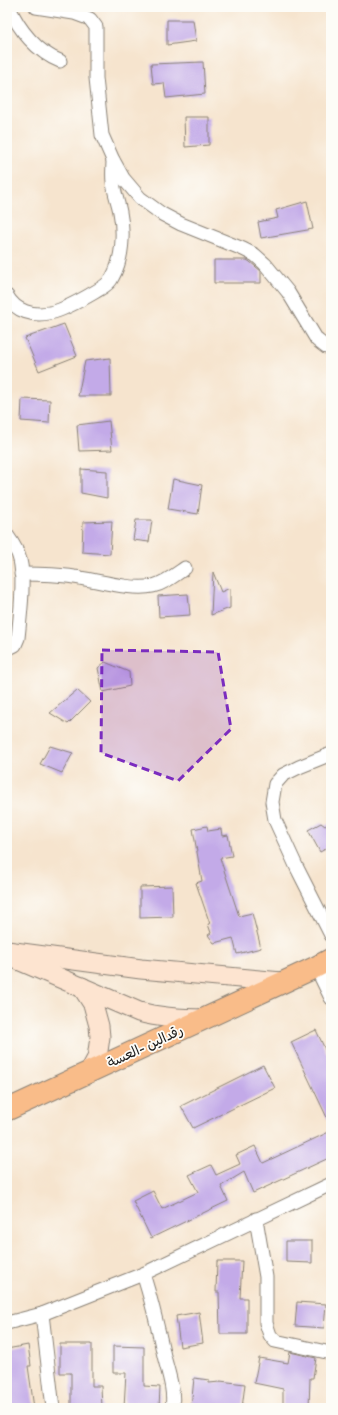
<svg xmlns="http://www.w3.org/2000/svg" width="338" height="1415" font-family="Itim,'Playpen Sans Arabic',sans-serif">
	<rect width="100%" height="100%" fill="#fdfcf7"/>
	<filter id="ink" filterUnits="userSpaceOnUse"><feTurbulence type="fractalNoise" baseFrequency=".025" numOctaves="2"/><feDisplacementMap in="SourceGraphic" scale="8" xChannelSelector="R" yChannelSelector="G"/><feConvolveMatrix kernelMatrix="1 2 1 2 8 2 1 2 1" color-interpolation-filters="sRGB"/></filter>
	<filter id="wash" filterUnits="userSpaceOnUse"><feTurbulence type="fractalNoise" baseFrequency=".012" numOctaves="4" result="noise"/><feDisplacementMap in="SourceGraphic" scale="16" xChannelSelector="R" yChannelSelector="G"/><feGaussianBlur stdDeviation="0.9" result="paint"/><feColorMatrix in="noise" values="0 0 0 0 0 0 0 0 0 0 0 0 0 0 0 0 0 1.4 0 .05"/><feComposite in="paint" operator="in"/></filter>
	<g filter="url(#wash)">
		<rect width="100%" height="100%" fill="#f6e4ce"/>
		<g id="blocks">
			<!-- building -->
			<g fill="#c3aae8">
				<polygon points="167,20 193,20 196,41 167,45"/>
				<polygon points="203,62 205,94 166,98 164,83 153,84 151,64"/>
				<polygon points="184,117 209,117 209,145 185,147"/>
				<polygon points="307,201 313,229 261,238 258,222 278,218 276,210"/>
				<polygon points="214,260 247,260 250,262 261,271 261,283 214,283"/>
				<polygon points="64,324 77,356 39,371 25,338"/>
				<polygon points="110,358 111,396 78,396 85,361"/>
				<polygon points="22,399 50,400 49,423 21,421"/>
				<polygon points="109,421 112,450 79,451 77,425"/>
				<polygon points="81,469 107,471 107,498 81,493"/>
				<polygon points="173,479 202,485 198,514 168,509"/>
				<polygon points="136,520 152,520 149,542 133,540"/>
				<polygon points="112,521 110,554 82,552 83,522"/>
				<polygon points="213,572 221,592 230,588 230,608 211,615"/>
				<polygon points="188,594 190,615 159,617 158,596"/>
				<polygon points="105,662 129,672 130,686 103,692 98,668"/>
				<polygon points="77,690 90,702 68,724 50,713"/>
				<polygon points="50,746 73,753 62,773 40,764"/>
				<polygon points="321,823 325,826 331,823 331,846 320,852 308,830"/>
				<polygon points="207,826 208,831 221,829 222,836 228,835 232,856 220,858 239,916 252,913 261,948 237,954 233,938 214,943 208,935 211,933 208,924 210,924 196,883 202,881 193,829"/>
				<polygon points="172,886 173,917 140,918 140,887"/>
				<polygon points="316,1030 331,1062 331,1126 291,1042"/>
				<polygon points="263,1065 275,1088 193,1128 181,1106"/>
				<polygon points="331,1131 331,1157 253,1193 244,1172 221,1186 228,1201 151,1238 133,1201 153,1191 162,1209 198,1192 189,1175 211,1165 216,1175 240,1164 236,1155 255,1146 263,1163"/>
				<polygon points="286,1241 312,1241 312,1263 286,1262"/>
				<polygon points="217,1261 242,1261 240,1298 247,1298 247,1334 220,1334 219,1292 216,1292"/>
				<polygon points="297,1302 326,1304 324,1328 295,1326"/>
				<polygon points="199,1312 203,1343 180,1347 176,1316"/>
				<polygon points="60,1344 92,1344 92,1386 101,1386 102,1408 71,1408 71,1373 60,1373"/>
				<polygon points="28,1345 31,1366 28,1366 34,1408 7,1408 7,1349"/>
				<polygon points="113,1346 144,1347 144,1386 160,1387 159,1408 124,1407 126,1373 113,1373"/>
				<polygon points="290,1352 316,1358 313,1378 310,1378 309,1408 283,1408 283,1389 254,1383 259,1358 288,1363"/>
				<polygon points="194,1378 209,1380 209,1383 220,1382 220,1381 245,1384 242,1408 191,1408"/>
			</g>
		</g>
	</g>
	<g filter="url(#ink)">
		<use href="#blocks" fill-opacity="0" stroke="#898075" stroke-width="1"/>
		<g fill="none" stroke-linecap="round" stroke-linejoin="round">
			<defs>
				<g id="street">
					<path d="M9,7C19,30 37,52 60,61"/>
					<polyline points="36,7 74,13 90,19 96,27 96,78 102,135 113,160 123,178 140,198 162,214 181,224 243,249 255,255 265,264 288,292 317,340 326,347 331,348"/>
					<path d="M7,296C16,312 33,316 49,313C59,312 79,301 88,296C96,291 108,286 112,278C123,259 124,232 120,212C118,202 114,192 113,182C112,175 113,167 113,160"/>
					<path d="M7,535C12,542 18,551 20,560C25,579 20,618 18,638L15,645L7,649"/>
					<path d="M21,574C39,574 56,574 74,577C96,580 132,591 153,586C165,583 175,575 185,568"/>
					<polyline points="331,754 299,767 283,775 275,784 272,802 275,820 297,868 331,935"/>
					<polyline points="316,967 331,998"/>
					<polyline points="256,1219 266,1277 266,1323 270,1335 275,1341 331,1353"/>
					<path d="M143,1274C152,1301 158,1328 164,1356C168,1372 175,1391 172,1408"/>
					<polyline points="42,1314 53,1408"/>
					<polyline points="7,1323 42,1314 143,1274 331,1184"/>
				</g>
				<g id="secondary">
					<polyline points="7,951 141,969 282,982"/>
					<path d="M16,959L139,1012C161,1018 181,1019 204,1019"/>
					<polyline points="82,987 93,1004 99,1026 100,1037 97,1058 90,1071"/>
				</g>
				<polyline id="primary" points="7,1110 316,967 331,959"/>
			</defs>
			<!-- street casing -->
			<use href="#street" stroke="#898075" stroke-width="15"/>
			<!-- secondary casing -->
			<use href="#secondary" stroke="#898075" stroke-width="21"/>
			<!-- primary casing -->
			<use href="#primary" stroke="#898075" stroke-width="23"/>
			<!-- street -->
			<use href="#street" stroke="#fff" stroke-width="13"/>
			<!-- secondary -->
			<use href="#secondary" stroke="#fde4d0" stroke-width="19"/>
			<!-- primary -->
			<use href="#primary" stroke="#f9bc89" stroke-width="21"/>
		</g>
	</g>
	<!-- marked area -->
	<path fill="#7b2cbf" fill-opacity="0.2" stroke="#7b2cbf" stroke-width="3" stroke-dasharray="8 5" stroke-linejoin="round" d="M102,650L218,652L231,729L178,781L101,753Z"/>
	<g text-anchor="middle" stroke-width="3.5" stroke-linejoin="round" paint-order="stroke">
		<!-- street labels -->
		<g font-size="14" fill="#1c1c1c" stroke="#fdfcf7">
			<text transform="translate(145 1046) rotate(-25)" y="5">رقدالين -العسة</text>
		</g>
	</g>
	<!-- margin -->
	<rect width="338" height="1415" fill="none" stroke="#fdfcf7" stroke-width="24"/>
</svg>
